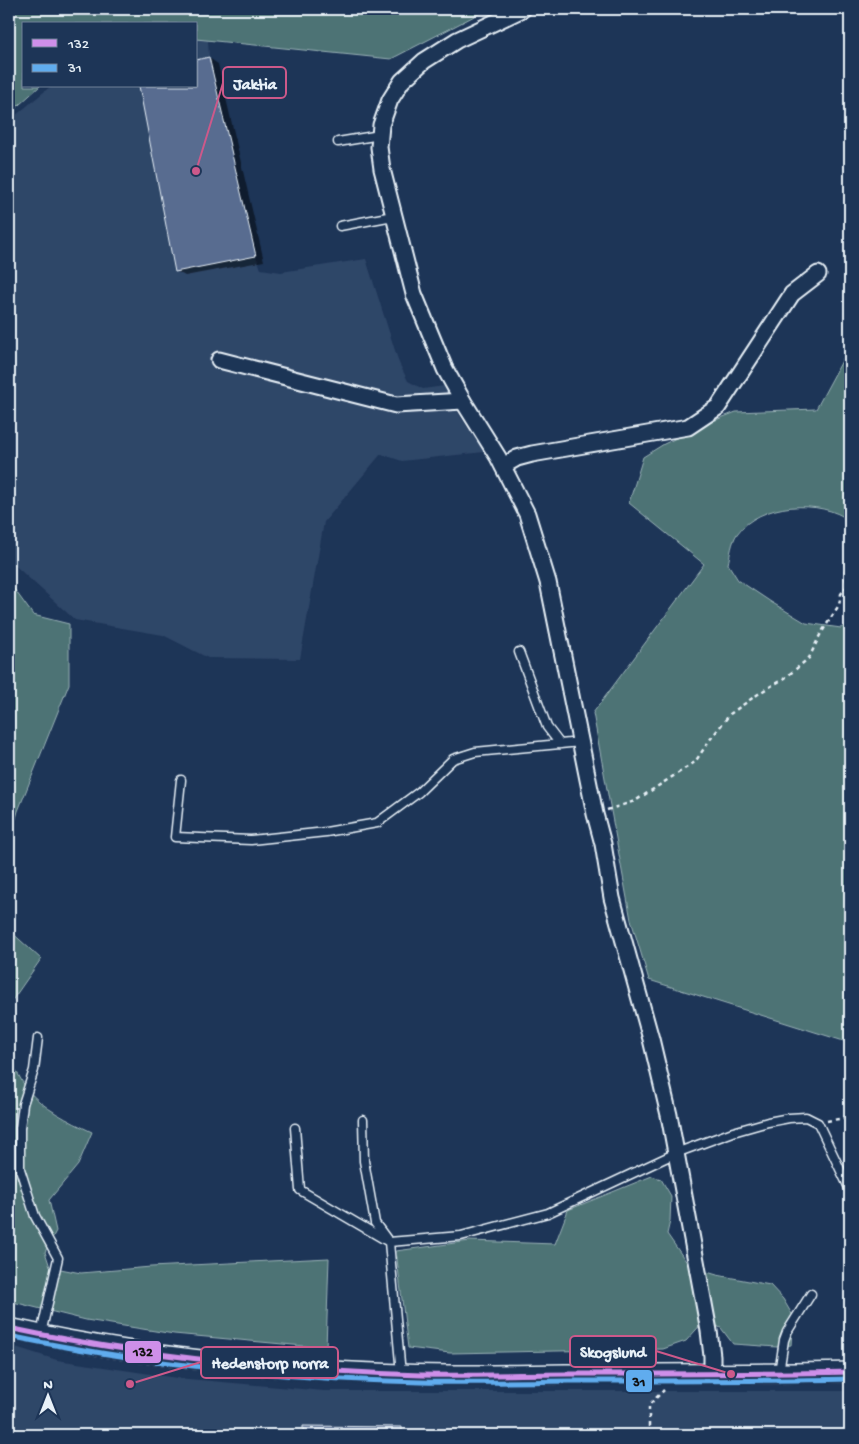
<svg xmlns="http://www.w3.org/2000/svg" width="859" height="1444" font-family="'Gochi Hand',sans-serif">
	<rect width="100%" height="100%" fill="#1d3557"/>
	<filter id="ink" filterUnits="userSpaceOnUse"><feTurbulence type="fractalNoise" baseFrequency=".02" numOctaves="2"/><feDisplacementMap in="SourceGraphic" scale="10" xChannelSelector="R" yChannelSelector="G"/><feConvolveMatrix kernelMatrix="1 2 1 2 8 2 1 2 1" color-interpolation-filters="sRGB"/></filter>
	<g filter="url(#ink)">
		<!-- built -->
		<g fill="#2f4668">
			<polygon points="207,25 209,57 256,256 261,269 281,272 366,259 399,363 408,381 423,389 444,386 460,416 484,452 402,461 381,454 324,522 300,659 208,658 163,635 75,620 9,560 9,121 51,86 196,86 196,27"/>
			<polygon points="9,1345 57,1360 177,1378 324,1391 850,1391 850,1435 9,1435"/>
		</g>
		<!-- green -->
		<g fill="#4d7375" stroke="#9ab2b6">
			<polygon points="9,9 488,9 391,59 196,39 196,24 24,24 24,86 40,86 9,114"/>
			<path d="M850,346V521C821,498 759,503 737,534C732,541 730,555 728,564L738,580L771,602L806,623L841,628L850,623V1043L649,980L631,920L593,713L704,564L629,503L643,457L664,444L703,425L736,412L816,409Z"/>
			<polygon points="9,582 33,615 69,624 69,684 18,811 9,843"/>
			<polygon points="9,930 41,959 9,1005"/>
			<path d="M9,1058C15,1068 20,1079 27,1089C43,1109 69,1121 92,1132L78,1165L49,1200L56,1231L45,1252L50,1267L81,1273L151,1267L329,1258L326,1348L174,1334L86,1320L9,1301Z"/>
			<polygon points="652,1176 661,1179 671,1196 670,1221 667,1234 690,1267 717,1275 770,1285 783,1299 793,1316 791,1345 777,1347 733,1344 721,1328 704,1321 686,1341 663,1349 450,1353 408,1348 396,1251 470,1241 555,1244 568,1210"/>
		</g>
		<!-- shadow -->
		<g fill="#0007">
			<polygon points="209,58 218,64 264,261 185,276 176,271 196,86"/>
			<polygon points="304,1428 402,1429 411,1435 304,1435"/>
		</g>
		<!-- building -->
		<g fill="#586c90" stroke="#e8f1f8">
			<polygon points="209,57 256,256 175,272 139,86 196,86 196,60"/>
			<polygon points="303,1426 402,1427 402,1435 303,1435"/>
		</g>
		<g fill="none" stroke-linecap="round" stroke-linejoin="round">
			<defs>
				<g id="service">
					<polyline points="338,142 380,135"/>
					<polyline points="340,226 393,216"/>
					<polyline points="519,652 547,727 560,744"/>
					<polyline points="181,780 175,837 251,840 326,832 377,823 419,792 453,759 475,752 581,742"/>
					<polyline points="38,1038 34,1070 23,1104 20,1128 20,1169 35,1216 58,1258 41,1334"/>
					<polyline points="363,1120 364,1161 375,1223 389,1242 461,1236 548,1213 676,1153 733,1132 768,1122 789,1118 806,1117 818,1123 850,1190"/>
					<polyline points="295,1128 300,1190 389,1242 401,1374"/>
					<polyline points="779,1373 784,1340 787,1332 811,1294"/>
				</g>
				<g id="minor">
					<polyline points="523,9 457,40 424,61 402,81 390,100 381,125 379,147 382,169 414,294 445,369 463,401 498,457 527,514 548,582 595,814 603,844 612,898 651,1039 669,1115 709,1331 712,1356 712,1374"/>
					<polyline points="219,360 396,405 463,401"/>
					<polyline points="503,466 517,458 532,454 688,427 718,407 792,294 818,274"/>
				</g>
				<path id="tertiary" d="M9,1328C137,1357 269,1370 400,1374C455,1376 511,1375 566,1374C661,1374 755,1374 850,1372"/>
			</defs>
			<!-- service casing -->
			<use href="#service" stroke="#e8f1f8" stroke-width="11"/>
			<!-- minor casing -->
			<use href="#minor" stroke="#e8f1f8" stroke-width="19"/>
			<!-- tertiary casing -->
			<use href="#tertiary" stroke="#e8f1f8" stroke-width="22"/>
			<!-- path -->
			<g stroke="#e8f1f8" stroke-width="2.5" stroke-dasharray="4 4" stroke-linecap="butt">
				<path d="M607,810L635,801L695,762L709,741L730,714L761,692L785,678L809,658L820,635L839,605L841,594L847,586C845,573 843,565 850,554"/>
				<polyline points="827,1121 850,1117"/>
				<polyline points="649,1435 649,1405 664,1390"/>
			</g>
			<!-- service -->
			<use href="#service" stroke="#1d3557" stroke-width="8"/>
			<!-- minor -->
			<use href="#minor" stroke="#1d3557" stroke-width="15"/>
			<!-- tertiary -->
			<use href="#tertiary" stroke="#1d3557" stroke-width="19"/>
			<defs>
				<path id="bus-1" d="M9,1328C145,1357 283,1371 421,1375C471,1376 520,1374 570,1374C663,1374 757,1374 850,1372"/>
				<path id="bus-2" d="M9,1336C145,1364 282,1379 421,1382C471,1383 520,1382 570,1381C663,1381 757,1381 850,1379"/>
			</defs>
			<!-- bus-1 casing -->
			<use href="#bus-1" stroke="#1d3557" stroke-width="9"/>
			<!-- bus-2 casing -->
			<use href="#bus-2" stroke="#1d3557" stroke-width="9"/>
			<!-- bus-1 -->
			<use href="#bus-1" stroke="#ce8fe9" stroke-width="5"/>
			<!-- bus-2 -->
			<use href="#bus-2" stroke="#60acee" stroke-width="5"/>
		</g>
	</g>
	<!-- callouts -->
	<path fill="none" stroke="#cd598a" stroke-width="2" d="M196 171L223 83M731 1374L656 1351M130 1384L201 1362"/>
	<g fill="#cd598a" stroke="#1d3557" stroke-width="2">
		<circle cx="196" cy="171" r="5"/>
		<circle cx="731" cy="1374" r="5"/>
		<circle cx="130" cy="1384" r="5"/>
	</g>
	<g fill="#1d3557" stroke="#cd598a" stroke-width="2">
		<rect x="223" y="67" width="63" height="31" rx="5"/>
		<rect x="570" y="1336" width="86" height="31" rx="5"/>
		<rect x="201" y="1347" width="137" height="31" rx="5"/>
	</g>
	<g font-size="16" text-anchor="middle" font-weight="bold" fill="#e8f1f8">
		<text x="255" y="89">Jaktia</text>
		<text x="613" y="1357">Skogslund</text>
		<text x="270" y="1368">Hedenstorp norra</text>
	</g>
	<g stroke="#1d3557" stroke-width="2">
		<rect x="124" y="1340" width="38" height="24" rx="5" fill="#ce8fe9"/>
		<rect x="625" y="1369" width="28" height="24" rx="5" fill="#60acee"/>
	</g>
	<g font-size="14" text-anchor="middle" font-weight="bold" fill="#111">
		<text x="143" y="1356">132</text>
		<text x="639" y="1386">31</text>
	</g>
	<!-- margin -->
	<rect width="859" height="1444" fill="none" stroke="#1d3557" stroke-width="30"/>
	<rect x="15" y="15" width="829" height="1414" fill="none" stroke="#e8f1f8" stroke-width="2" filter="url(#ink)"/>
	<!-- legend -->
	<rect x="22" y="22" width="175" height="65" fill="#1d3557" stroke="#6e8097"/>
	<rect x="32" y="39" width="25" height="8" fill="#ce8fe9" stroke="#6e8097"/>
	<text x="68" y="48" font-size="15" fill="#e8f1f8">132</text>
	<rect x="32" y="64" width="25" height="8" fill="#60acee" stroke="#6e8097"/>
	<text x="68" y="72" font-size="15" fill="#e8f1f8">31</text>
	<!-- north arrow -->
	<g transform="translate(48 1396)" stroke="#1d3557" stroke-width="4" paint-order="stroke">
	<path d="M0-4L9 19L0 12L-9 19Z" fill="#e8f1f8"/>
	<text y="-8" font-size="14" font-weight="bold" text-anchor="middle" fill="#e8f1f8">N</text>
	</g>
</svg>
